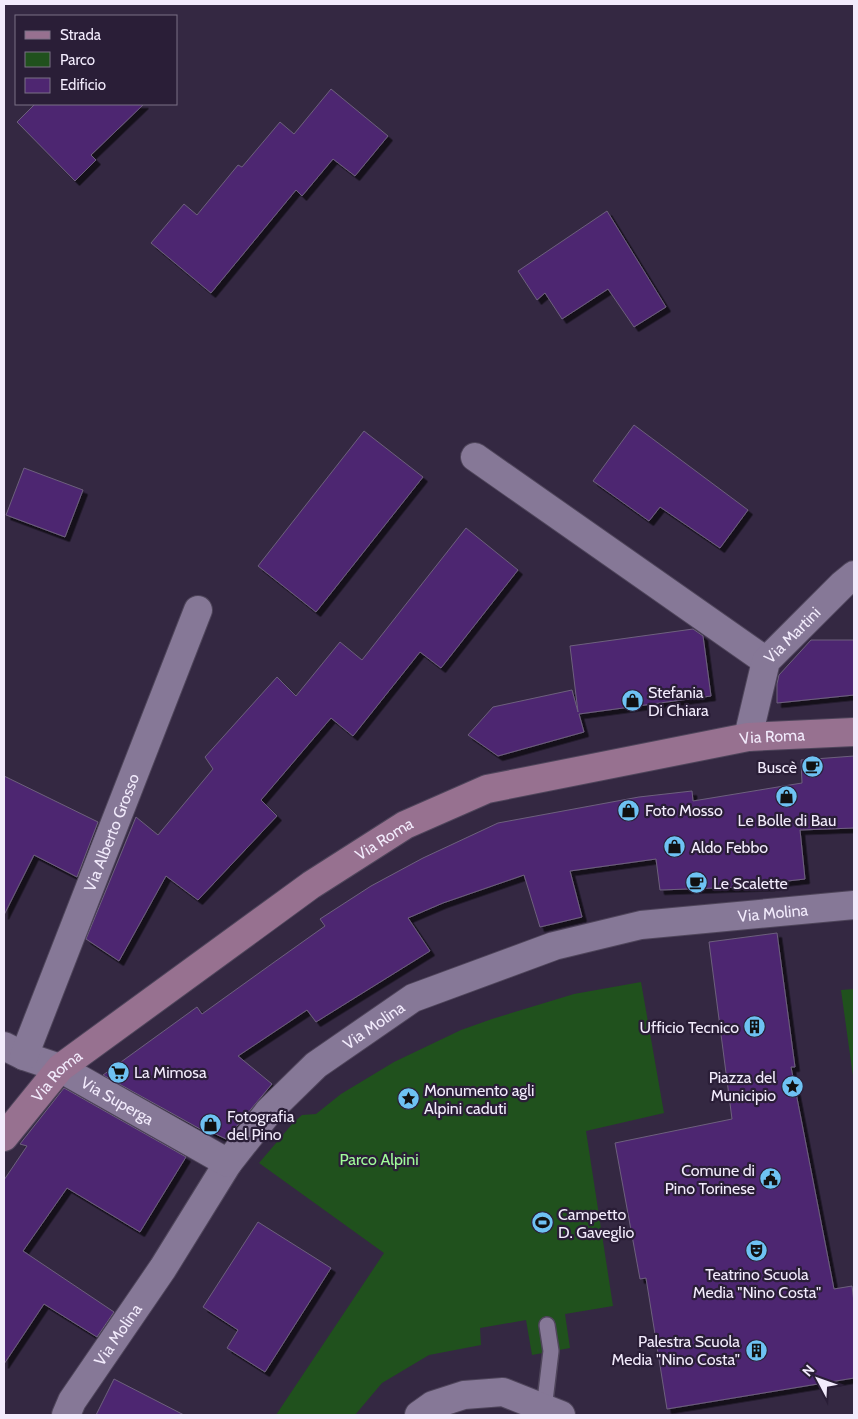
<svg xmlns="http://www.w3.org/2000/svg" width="858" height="1419" font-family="Cabin,sans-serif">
	<defs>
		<filter id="shadow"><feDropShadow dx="4.5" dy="4.5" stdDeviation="0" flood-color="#0009"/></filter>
	</defs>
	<rect width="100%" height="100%" fill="#342842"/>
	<!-- green -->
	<g fill="#20511d">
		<polygon points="641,982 664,1113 586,1131 613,1306 565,1314 570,1348 532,1355 526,1320 480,1328 481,1345 429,1355 382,1383 355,1415 276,1415 384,1253 259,1163 293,1123 302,1115 316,1114 341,1094 394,1062 461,1030 492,1019 574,994"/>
		<polygon points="854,989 854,1083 841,990"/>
	</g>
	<!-- building -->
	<g fill="#4e2671" stroke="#6d607d" filter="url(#shadow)">
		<polygon points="331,89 388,136 355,176 333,159 302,196 296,190 211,293 151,243 184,204 197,215 238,165 242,167 280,122 294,134"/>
		<polygon points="35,104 144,104 91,155 96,160 75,181 17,122"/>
		<polygon points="607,211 666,307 634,327 608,289 562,319 545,293 537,300 518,271"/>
		<polygon points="634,425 748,510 720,548 660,507 649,521 593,481"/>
		<polygon points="364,431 423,477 316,612 258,566"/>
		<polygon points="24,468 83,490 65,537 6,515"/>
		<polygon points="466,528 518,570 441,668 420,652 353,736 331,718 261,800 277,816 198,900 166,876 119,961 86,939 136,817 158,835 213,769 205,757 277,677 296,696 340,642 362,660"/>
		<polygon points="693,629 703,636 711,696 579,714 584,732 498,756 468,735 493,707 572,690 578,712 570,646"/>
		<polygon points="811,640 854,640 854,695 777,703 777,684 779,675"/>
		<polygon points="854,756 854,828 800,830 805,879 770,883 771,886 660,890 656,859 570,871 582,917 540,927 524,875 443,903 408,918 430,951 316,1022 307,1010 238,1056 272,1084 226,1139 203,1128 202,1130 103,1075 197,1007 202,1014 273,963 325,926 320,919 371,886 423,858 498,823 639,797 692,791 693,801 802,783 801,760"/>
		<polygon points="4,776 98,822 77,877 34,855 4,915"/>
		<polygon points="777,933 795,1067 791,1067 834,1289 852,1286 854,1302 854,1378 667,1409 646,1278 640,1279 615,1143 732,1119 709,942"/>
		<polygon points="64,1088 186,1157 140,1232 67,1188 23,1251 114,1312 97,1337 44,1304 4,1364 4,1180 27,1146 20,1144"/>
		<polygon points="258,1222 331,1268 265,1372 227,1348 238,1330 203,1307"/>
		<polygon points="114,1379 184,1415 96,1415"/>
	</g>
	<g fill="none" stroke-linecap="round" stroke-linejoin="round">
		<defs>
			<polyline id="service" points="544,1409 551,1351 547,1325"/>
			<g id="minor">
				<polyline points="475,457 766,661"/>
				<path id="s1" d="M748,737L766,661L843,584L854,575"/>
				<polyline points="4,1046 24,1056 60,1068"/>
				<path id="s2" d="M24,1056L198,610"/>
				<path id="s3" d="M66,1415L72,1401L163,1268L228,1163"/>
			</g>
			<g id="tertiary">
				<path id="s4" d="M60,1068L228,1163L269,1111L316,1065L413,998L554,946L641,925L854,905"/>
				<polyline points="419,1415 433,1405 464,1395 503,1392 561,1415"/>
			</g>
			<g id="secondary">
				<path id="s5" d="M4,1137L60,1068L311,885L405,825L487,789L748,737L854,732"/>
			</g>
		</defs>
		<!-- service casing -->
		<use href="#service" stroke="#4f455b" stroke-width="18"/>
		<!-- minor casing -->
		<use href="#minor" stroke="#4f455b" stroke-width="30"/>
		<!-- tertiary casing -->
		<use href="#tertiary" stroke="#4f455b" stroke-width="30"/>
		<!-- secondary casing -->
		<use href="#secondary" stroke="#4f455b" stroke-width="30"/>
		<!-- service -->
		<use href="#service" stroke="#867897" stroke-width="15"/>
		<!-- minor -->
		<use href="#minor" stroke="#867897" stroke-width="28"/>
		<!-- tertiary -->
		<use href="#tertiary" stroke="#867897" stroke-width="28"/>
		<!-- secondary -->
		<use href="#secondary" stroke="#977190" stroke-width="28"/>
	</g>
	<!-- icons -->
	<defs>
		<symbol id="shop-disc" viewBox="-11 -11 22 22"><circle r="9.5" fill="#6ec2f3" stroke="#2a1e37"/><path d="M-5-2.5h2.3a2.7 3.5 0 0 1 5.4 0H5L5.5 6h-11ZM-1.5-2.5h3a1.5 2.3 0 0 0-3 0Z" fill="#111"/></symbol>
		<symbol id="cafe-disc" viewBox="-11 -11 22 22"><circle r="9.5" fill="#6ec2f3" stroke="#2a1e37"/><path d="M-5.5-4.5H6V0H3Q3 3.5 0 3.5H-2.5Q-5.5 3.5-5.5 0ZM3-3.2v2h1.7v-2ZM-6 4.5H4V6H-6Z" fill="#111"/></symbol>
		<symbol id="building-disc" viewBox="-11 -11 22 22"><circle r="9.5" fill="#6ec2f3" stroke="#2a1e37"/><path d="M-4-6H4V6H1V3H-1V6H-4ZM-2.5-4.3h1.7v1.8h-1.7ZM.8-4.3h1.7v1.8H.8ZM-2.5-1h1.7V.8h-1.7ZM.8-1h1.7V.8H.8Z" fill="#111"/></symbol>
		<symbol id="supermarket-disc" viewBox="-11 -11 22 22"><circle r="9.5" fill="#6ec2f3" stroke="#2a1e37"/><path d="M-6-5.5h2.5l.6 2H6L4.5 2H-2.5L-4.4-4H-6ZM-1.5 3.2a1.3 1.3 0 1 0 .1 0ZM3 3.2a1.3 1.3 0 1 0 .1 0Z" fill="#111"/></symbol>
		<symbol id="sight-disc" viewBox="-11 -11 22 22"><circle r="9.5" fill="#6ec2f3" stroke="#2a1e37"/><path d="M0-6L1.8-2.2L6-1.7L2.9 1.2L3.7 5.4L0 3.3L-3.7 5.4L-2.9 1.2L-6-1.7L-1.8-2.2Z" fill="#111"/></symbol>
		<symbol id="civic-disc" viewBox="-11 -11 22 22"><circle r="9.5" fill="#6ec2f3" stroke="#2a1e37"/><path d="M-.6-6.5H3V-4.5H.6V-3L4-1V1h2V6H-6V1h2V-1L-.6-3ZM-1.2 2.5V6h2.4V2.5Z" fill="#111"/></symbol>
		<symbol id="stadium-disc" viewBox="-11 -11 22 22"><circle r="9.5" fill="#6ec2f3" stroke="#2a1e37"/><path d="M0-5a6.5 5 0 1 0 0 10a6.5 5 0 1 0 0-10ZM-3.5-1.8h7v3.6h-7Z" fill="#111"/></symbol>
		<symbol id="theatre-disc" viewBox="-11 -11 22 22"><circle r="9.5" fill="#6ec2f3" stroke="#2a1e37"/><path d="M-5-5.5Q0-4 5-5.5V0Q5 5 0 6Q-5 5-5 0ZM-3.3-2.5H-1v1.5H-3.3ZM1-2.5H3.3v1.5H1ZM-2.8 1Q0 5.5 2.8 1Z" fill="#111"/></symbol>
	</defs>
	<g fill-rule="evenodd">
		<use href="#shop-disc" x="620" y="688" width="25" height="25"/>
		<use href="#cafe-disc" x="800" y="754" width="25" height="25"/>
		<use href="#shop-disc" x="774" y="784" width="25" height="25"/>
		<use href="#shop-disc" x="616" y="798" width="25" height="25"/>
		<use href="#shop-disc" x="662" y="834" width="25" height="25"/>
		<use href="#cafe-disc" x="684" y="870" width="25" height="25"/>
		<use href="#building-disc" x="742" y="1014" width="25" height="25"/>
		<use href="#supermarket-disc" x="106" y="1060" width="25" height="25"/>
		<use href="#sight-disc" x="780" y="1074" width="25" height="25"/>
		<use href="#sight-disc" x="396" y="1086" width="25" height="25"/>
		<use href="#shop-disc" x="198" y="1112" width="25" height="25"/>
		<use href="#civic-disc" x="758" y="1166" width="25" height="25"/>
		<use href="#stadium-disc" x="530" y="1210" width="25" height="25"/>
		<use href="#theatre-disc" x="744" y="1238" width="25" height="25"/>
		<use href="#building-disc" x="744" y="1338" width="25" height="25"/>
	</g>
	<g text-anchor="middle" stroke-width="4.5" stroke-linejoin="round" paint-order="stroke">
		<!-- street labels -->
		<g font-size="16" fill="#f2ebfc" stroke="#2a1e37">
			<text dy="6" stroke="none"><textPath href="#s1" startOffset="115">Via Martini</textPath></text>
			<text dy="6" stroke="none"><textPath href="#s5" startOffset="891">Via Roma</textPath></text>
			<text dy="6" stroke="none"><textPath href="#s2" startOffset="240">Via Alberto Grosso</textPath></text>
			<text dy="6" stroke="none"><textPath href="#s5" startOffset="486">Via Roma</textPath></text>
			<text dy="6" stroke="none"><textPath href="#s4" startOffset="815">Via Molina</textPath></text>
			<text dy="6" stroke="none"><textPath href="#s4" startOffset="395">Via Molina</textPath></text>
			<text dy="6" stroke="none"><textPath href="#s5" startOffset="81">Via Roma</textPath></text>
			<text dy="6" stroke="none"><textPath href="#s4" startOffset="66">Via Superga</textPath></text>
			<text dy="6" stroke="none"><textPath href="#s3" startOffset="96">Via Molina</textPath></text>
		</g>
		<!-- poi labels -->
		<g font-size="16" fill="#f2ebfc" stroke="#2a1e37" text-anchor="start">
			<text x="648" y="698">Stefania<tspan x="648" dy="18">Di Chiara</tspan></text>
			<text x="797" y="773" text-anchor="end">Buscè</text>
			<text x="645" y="816">Foto Mosso</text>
			<text x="787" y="826" text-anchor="middle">Le Bolle di Bau</text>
			<text x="691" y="853">Aldo Febbo</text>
			<text x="713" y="889">Le Scalette</text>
			<text x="739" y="1033" text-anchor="end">Ufficio Tecnico</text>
			<text x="134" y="1078">La Mimosa</text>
			<text x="776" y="1083" text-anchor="end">Piazza del<tspan x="776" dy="18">Municipio</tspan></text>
			<text x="424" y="1096">Monumento agli<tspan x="424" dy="18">Alpini caduti</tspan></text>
			<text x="227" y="1122">Fotografia<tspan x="227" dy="18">del Pino</tspan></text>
			<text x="755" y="1176" text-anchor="end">Comune di<tspan x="755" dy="18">Pino Torinese</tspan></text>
			<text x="558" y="1220">Campetto<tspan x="558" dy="18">D. Gaveglio</tspan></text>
			<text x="757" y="1280" text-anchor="middle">Teatrino Scuola<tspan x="757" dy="18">Media "Nino Costa"</tspan></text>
			<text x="740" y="1347" text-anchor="end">Palestra Scuola<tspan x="740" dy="18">Media "Nino Costa"</tspan></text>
		</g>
		<!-- park labels -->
		<g font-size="16" fill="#a0fb9a" stroke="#2a1e37">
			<text x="379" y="1165">Parco Alpini</text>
		</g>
	</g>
	<!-- border -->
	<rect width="858" height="1419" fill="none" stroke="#f2ebfc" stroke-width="10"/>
	<!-- legend -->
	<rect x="15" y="15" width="162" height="90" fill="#2a1e37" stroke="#7a7086"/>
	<rect x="25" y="31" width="25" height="8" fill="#977190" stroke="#7a7086"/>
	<text x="60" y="40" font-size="15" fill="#f2ebfc">Strada</text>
	<rect x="25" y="52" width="25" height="15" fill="#20511d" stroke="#7a7086"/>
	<text x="60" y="65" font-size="15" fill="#f2ebfc">Parco</text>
	<rect x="25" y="78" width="25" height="15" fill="#4e2671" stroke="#7a7086"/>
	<text x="60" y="90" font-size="15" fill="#f2ebfc">Edificio</text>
	<!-- north arrow -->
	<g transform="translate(818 1379) rotate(311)" stroke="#2a1e37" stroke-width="4" paint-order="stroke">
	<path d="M0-4L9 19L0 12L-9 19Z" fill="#f2ebfc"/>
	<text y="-8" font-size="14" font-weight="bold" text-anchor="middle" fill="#f2ebfc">N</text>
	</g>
</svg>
